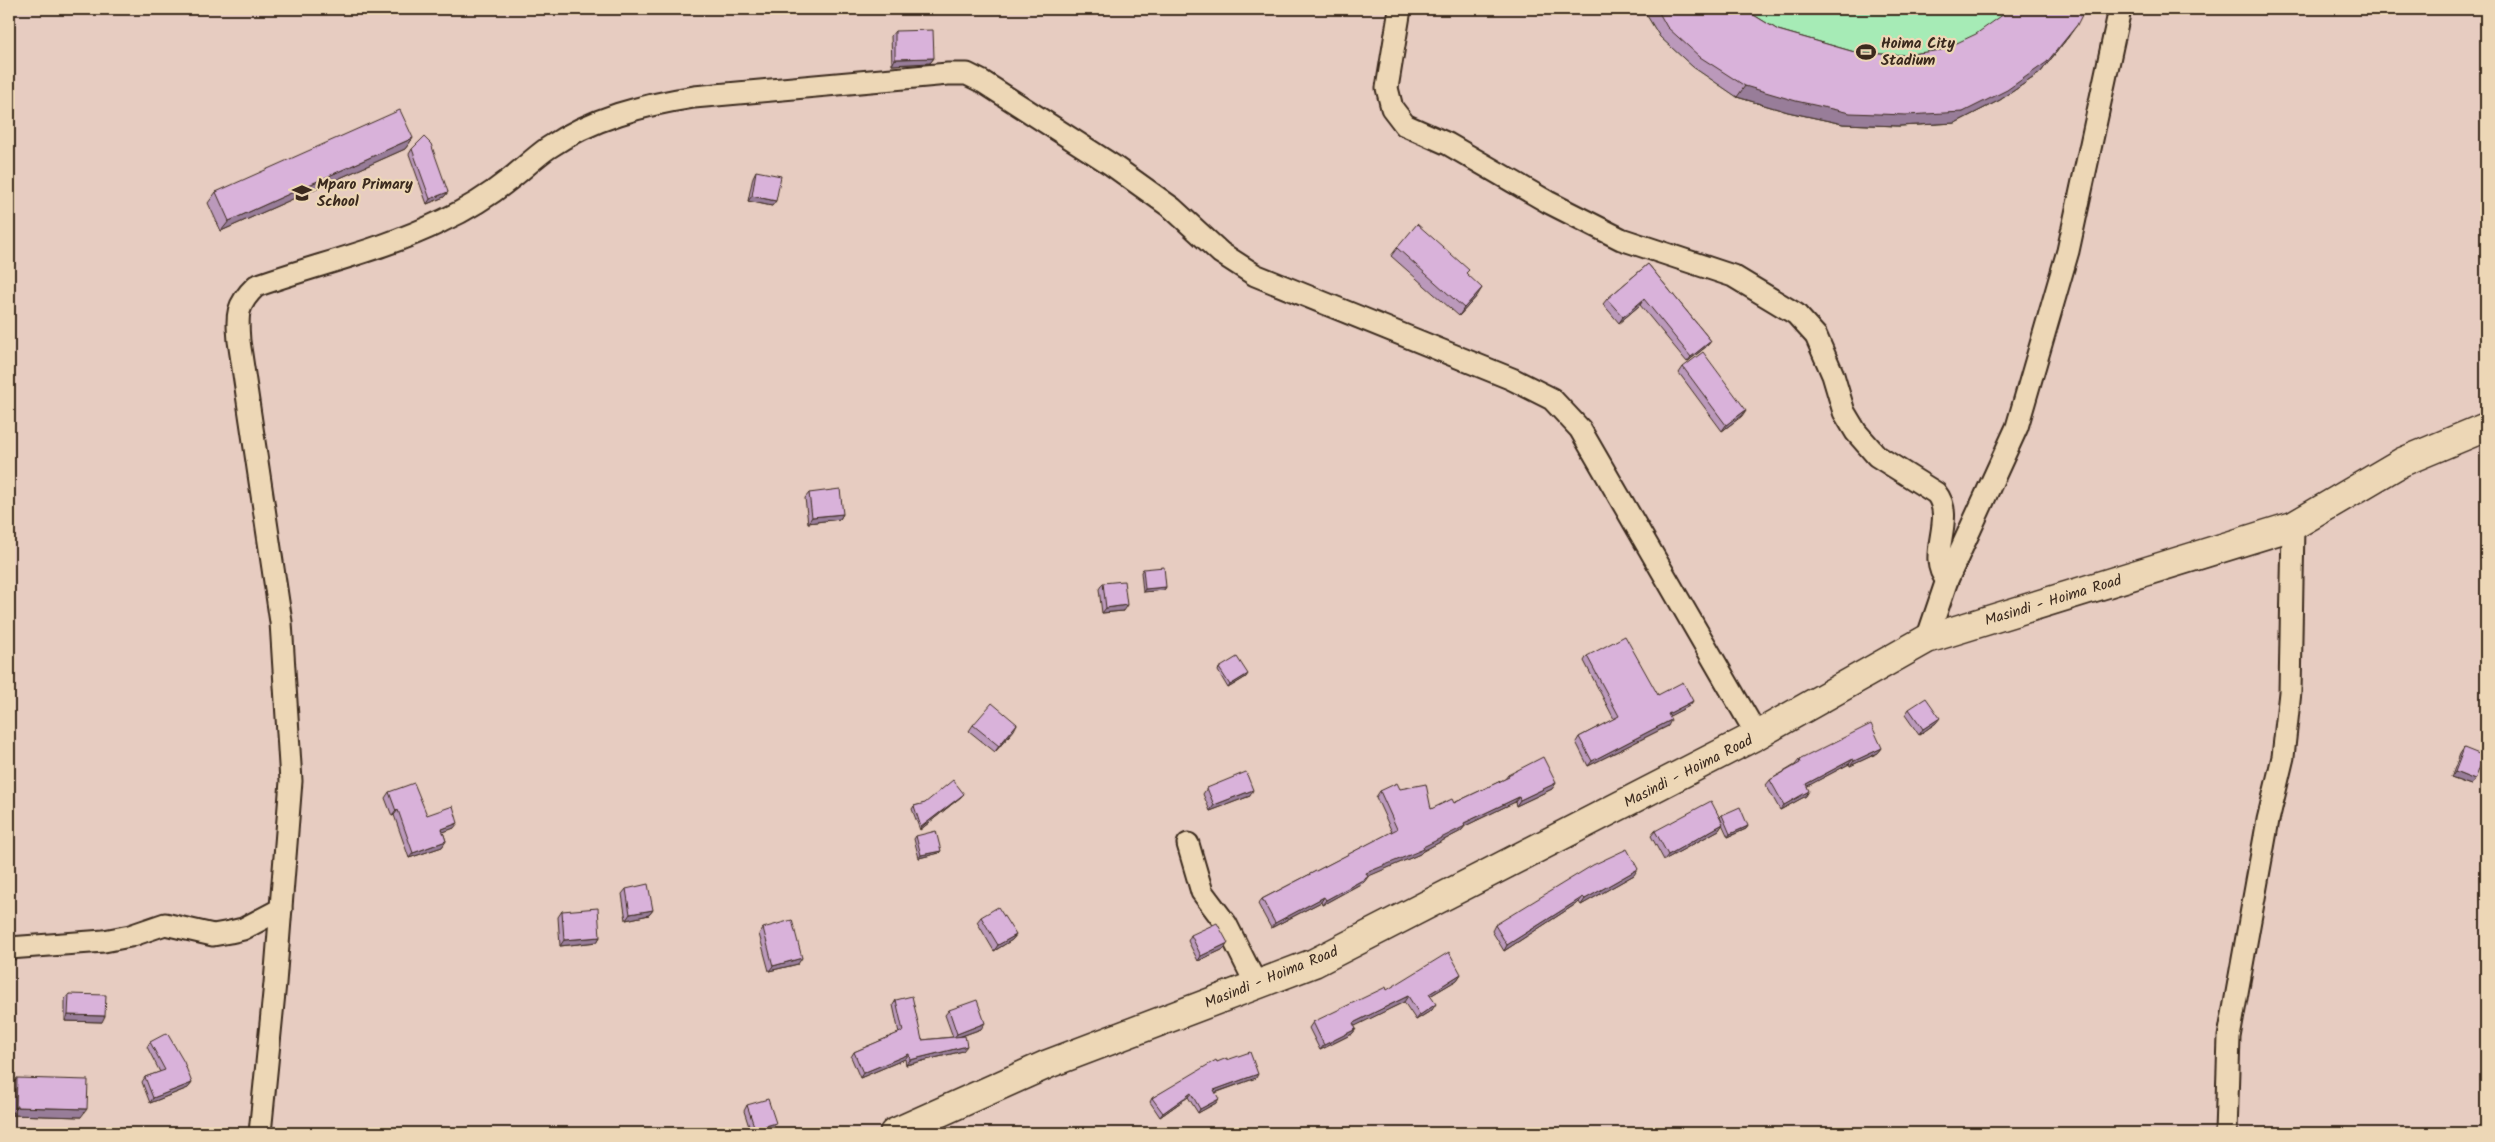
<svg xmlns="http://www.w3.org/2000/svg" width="2495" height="1142" font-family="Kalam,sans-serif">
	<rect width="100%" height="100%" fill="#e7ccc1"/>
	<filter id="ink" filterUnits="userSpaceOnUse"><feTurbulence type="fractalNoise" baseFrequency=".02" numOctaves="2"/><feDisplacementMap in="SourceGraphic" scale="10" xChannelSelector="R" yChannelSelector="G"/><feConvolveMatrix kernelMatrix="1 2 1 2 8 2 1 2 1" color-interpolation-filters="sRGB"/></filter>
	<g filter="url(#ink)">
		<!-- garden -->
		<polygon fill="#a6ebb6" stroke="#708a6a" points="1643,9 2083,9 2069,36 2040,73 2000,100 1955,123 1899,126 1843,124 1788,112 1737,97 1693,67 1660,37"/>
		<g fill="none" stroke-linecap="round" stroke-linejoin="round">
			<defs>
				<g id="street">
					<path d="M1400,9L1387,88L1392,108L1405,125L1448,144L1548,202L1621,239L1733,276L1796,314L1816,336L1833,375L1844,412L1856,432L1877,456L1936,493C1957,519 1925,556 1947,580"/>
					<polyline points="1927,639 1947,580 2017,427 2068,251 2120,9"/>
					<polyline points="1188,844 1202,892 1226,924 1256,984"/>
					<polyline points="9,948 104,941 130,936 165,924 213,935 230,932 243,929 281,909"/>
					<path d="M260,1133L275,983L291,781L281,622L239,341C237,315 236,305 256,286C318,264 383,250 442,221C466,210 490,195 510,179C523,169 535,157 548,148C592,118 643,105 694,97L948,74H967L983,82L1112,165L1172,208L1221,253L1255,275L1512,379L1552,399L1580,429L1757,735"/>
					<polyline points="2226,1133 2229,1037 2268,820 2283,757 2290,692 2293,526"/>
				</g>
				<polyline id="secondary" points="894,1133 1048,1064 1314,963 1757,735 1927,639 2293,526 2402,462 2486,427"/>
			</defs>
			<!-- street casing -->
			<use href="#street" stroke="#3b2a1e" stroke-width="25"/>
			<!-- secondary casing -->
			<use href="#secondary" stroke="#3b2a1e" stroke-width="31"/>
			<!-- street -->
			<use href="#street" stroke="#edd7b6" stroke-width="21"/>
			<!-- secondary -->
			<use href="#secondary" stroke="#edd7b6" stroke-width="28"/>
		</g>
		<!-- wall -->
		<g fill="#b9b" stroke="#3b2a1e">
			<polygon points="1643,9 1744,9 1778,30 1858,53 1902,55 2069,36 2040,73 2000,100 1955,123 1899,126 1843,124 1788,112 1737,97 1693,67 1660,37"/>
			<polygon points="895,31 934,58 930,63 892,65 891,36"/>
			<polygon points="413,138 405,149 221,231 208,203 216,192"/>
			<polygon points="412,149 448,192 444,197 427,204 409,154"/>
			<polygon points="756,171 772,206 748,201 753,177"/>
			<polygon points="1397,248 1466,274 1477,296 1459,316 1391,256"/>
			<polygon points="1648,264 1711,341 1707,346 1687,362 1640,305 1619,323 1603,304 1607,299"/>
			<polygon points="1683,367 1742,416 1722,431 1679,373"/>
			<polygon points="809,493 843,514 840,519 808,523 805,498"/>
			<polygon points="1143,569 1166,587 1164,590 1143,592 1141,572"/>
			<polygon points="1103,583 1123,611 1102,613 1099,589"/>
			<polygon points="1587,656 1658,695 1693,701 1689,706 1669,716 1668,726 1588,766 1576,742 1579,737 1614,719 1584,661"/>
			<polygon points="1219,668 1246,677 1228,688 1218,671"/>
			<polygon points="1909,709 1936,723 1919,735 1905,715"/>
			<polygon points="973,725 1014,730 995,752 969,731"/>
			<polygon points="1882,748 1878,753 1850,766 1849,764 1807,786 1806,796 1780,810 1766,785 1770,780 1795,765 1799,760"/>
			<polygon points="2464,748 2471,785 2451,778 2460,754"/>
			<polygon points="1508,775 1556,783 1552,789 1516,806 1515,802 1465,826 1461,831 1423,851 1420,854 1368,876 1364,882 1322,905 1321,902 1271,928 1258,904 1262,899 1392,832 1376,797 1380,791 1400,789 1431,809 1454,803 1505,779"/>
			<polygon points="1207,788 1250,796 1210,811 1203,794"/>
			<polygon points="389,792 427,815 454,828 443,832 446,841 442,847 409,858 394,815 392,816 385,798"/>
			<polygon points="964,794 962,796 920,830 912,809 914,806"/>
			<polygon points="1722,815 1748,826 1746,829 1728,837 1722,824 1719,830 1664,860 1651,836 1655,831 1722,822 1720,817"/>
			<polygon points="916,836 939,853 919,858 914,839"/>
			<polygon points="1634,875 1581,905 1579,902 1504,951 1492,931 1495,925"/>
			<polygon points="626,889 653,910 649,915 626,920 622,894"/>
			<polygon points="562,911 600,937 597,942 560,946 558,917"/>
			<polygon points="981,917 1016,935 1012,940 994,951 977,922"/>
			<polygon points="763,928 798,964 769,971 759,934"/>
			<polygon points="1191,935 1224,949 1198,961 1188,941"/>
			<polygon points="1461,974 1457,980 1430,996 1432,1010 1416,1020 1404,1002 1354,1026 1356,1029 1352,1034 1320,1050 1309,1028 1313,1022"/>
			<polygon points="69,994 102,1022 65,1021 65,999"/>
			<polygon points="896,1000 922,1040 953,1037 945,1015 949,1010 981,1029 962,1036 963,1051 906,1065 905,1059 860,1078 851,1057 854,1052 899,1033 893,1005"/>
			<polygon points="150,1042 192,1083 188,1088 150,1103 142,1082 145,1077 160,1072 147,1047"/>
			<polygon points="1227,1060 1256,1078 1215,1093 1216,1103 1198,1113 1188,1097 1160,1117 1150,1102 1152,1098 1217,1062"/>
			<polygon points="17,1078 81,1117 11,1115 12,1086"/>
			<polygon points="747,1105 772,1129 757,1133 751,1133 744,1111"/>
		</g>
		<!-- shaded-wall -->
		<g fill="#987d99" stroke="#3b2a1e">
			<polygon points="2077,25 2069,36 2040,73 2000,100 1955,123 1899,126 1843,124 1788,112 1737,97 1745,86 1963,112"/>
			<polygon points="934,58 930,63 892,65 895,59"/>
			<polygon points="413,138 405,149 221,231 229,221"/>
			<polygon points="448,192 444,197 427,204 430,199"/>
			<polygon points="752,196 776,201 772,206 748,201"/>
			<polygon points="1482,288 1477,296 1459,316 1464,308"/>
			<polygon points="1644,299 1640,305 1619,323 1623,317"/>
			<polygon points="1711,341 1707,346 1687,362 1691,357"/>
			<polygon points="1746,410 1742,416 1722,431 1726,425"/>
			<polygon points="843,514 840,519 808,523 812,517"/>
			<polygon points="1166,587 1164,590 1143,592 1145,589"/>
			<polygon points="1127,605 1123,611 1102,613 1106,608"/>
			<polygon points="1248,674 1246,677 1228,688 1230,685"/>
			<polygon points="1693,701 1689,706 1664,719 1668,714"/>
			<polygon points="1940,718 1936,723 1919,735 1923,729"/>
			<polygon points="1671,720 1668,726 1588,766 1592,761"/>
			<polygon points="1017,724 1014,730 995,752 999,746"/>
			<polygon points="1882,748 1878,753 1850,766 1854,761"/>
			<polygon points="1853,759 1849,764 1802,789 1806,784"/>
			<polygon points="2455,772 2475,780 2471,785 2451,778"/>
			<polygon points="1556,783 1552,789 1516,806 1520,800"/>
			<polygon points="1253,790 1250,796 1210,811 1214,805"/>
			<polygon points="1809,791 1806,796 1780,810 1784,805"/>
			<polygon points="964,794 962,796 920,830 921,827"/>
			<polygon points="1519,797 1515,802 1465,826 1461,831 1423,851 1420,854 1362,879 1366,873 1423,847 1464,823"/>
			<polygon points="398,810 394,815 392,816 396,811"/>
			<polygon points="458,823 454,828 438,834 442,829"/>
			<polygon points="1723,824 1719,830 1664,860 1668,855"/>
			<polygon points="1748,826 1746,829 1728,837 1730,834"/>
			<polygon points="446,841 442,847 409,858 413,853"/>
			<polygon points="941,851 939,853 919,858 921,855"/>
			<polygon points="1638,869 1634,875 1581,905 1585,899"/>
			<polygon points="1368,877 1364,882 1322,905 1326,900"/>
			<polygon points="1324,897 1321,902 1271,928 1275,923"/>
			<polygon points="1583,897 1579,902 1504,951 1507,945"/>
			<polygon points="653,910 649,915 626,920 630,914"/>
			<polygon points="1016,935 1012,940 994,951 998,945"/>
			<polygon points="600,937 597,942 560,946 564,940"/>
			<polygon points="1228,943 1224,949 1198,961 1201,956"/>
			<polygon points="802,958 798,964 769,971 773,966"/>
			<polygon points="1461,974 1457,980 1425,999 1429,994"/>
			<polygon points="1408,996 1404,1002 1349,1029 1353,1023"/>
			<polygon points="1436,1004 1432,1010 1416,1020 1420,1015"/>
			<polygon points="68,1015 105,1016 102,1022 65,1021"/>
			<polygon points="985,1023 981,1029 953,1039 957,1034"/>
			<polygon points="1356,1029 1352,1034 1320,1050 1324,1045"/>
			<polygon points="967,1046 963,1051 906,1065 910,1060"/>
			<polygon points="909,1054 905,1059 860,1078 863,1073"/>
			<polygon points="1258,1074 1256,1078 1211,1094 1214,1090"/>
			<polygon points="192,1083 188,1088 150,1103 153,1098"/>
			<polygon points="1191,1093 1188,1097 1160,1117 1163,1113"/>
			<polygon points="1219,1099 1216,1103 1198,1113 1200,1109"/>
			<polygon points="16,1107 87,1109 81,1117 11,1115"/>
			<polygon points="776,1123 772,1129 757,1133 752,1133 755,1129"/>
		</g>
		<!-- building -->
		<g fill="#d9b2da" stroke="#3b2a1e">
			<polygon points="1657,9 1744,9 1778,30 1858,53 1902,55 1942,50 1976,34 2004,14 2008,9 2085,9 2077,25 2047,62 2007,90 1963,112 1906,115 1850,113 1796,101 1745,86 1700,57 1667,27"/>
			<polygon points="933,30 934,58 895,59 895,31"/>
			<polygon points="400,110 413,138 229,221 216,192"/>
			<polygon points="424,137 431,144 448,192 430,199 412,149"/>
			<polygon points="756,171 781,176 776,201 752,196"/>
			<polygon points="1417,224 1469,270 1466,273 1482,288 1464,308 1397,248"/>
			<polygon points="1648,264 1711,341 1691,357 1644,299 1623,317 1607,299"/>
			<polygon points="1703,352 1746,410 1726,425 1683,367"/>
			<polygon points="840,489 843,514 812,517 809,493"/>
			<polygon points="1164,567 1166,587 1145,589 1143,569"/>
			<polygon points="1124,581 1127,605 1106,608 1103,583"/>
			<polygon points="1625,636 1658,695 1683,682 1693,701 1668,714 1671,720 1592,761 1579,737 1619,716 1587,656"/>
			<polygon points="1237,657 1248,674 1230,685 1219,668"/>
			<polygon points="1926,698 1940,718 1923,729 1909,709"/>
			<polygon points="992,703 1017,724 999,746 973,725"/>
			<polygon points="1871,724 1882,748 1854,761 1853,759 1806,784 1809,791 1784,805 1770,780 1800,763 1799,760"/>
			<polygon points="2464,748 2484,756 2475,780 2455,772"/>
			<polygon points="1543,757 1556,783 1520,800 1519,797 1464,823 1465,826 1423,847 1424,849 1366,873 1368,877 1326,900 1324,897 1275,923 1262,899 1397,829 1380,791 1397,783 1400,789 1426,784 1431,809 1452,799 1454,803 1509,777 1508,775"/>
			<polygon points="1246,772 1253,790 1214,805 1207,788"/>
			<polygon points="953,780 964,794 921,827 914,806 925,803"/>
			<polygon points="414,783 427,815 453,806 458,823 442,829 446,841 413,853 398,810 396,811 389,792"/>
			<polygon points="1711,801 1723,824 1668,855 1655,831"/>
			<polygon points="1740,807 1748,826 1730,834 1722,815"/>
			<polygon points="936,831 941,851 921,855 916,836"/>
			<polygon points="1627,849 1638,869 1585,899 1583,897 1507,945 1495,925 1593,865"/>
			<polygon points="648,884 653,910 630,914 626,889"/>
			<polygon points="998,907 1016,935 998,945 981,917"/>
			<polygon points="598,908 600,937 564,940 562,911"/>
			<polygon points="792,920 802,958 773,966 763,928"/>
			<polygon points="1217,923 1228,943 1201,956 1191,935"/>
			<polygon points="1449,952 1461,974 1429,994 1436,1004 1420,1015 1408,996 1353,1023 1356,1029 1324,1045 1313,1022 1386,987 1387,990"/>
			<polygon points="69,994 106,995 105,1016 68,1015"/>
			<polygon points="912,996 922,1040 965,1036 967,1046 910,1060 909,1054 863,1073 854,1052 903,1031 896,1000"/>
			<polygon points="977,1000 985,1023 957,1034 949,1010"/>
			<polygon points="167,1033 184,1062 192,1083 153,1098 145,1077 165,1070 150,1042"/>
			<polygon points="1250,1052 1258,1074 1214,1090 1219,1099 1200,1109 1191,1093 1163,1113 1152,1098 1216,1060 1217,1062 1227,1058 1227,1060"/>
			<polygon points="17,1078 88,1080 87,1109 16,1107"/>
			<polygon points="768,1099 776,1123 755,1129 747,1105"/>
		</g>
	</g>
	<!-- icons -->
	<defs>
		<symbol id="stadium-bare" viewBox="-9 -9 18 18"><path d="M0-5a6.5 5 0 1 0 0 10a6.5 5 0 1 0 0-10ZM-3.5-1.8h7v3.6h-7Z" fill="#3b2a1e" stroke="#edd7b6" stroke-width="2.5" paint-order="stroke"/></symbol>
		<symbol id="school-bare" viewBox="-9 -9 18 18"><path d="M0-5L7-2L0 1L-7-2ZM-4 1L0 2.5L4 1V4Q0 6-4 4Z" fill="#3b2a1e" stroke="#edd7b6" stroke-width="2.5" paint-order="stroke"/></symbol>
	</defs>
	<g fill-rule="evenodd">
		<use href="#stadium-bare" x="1852" y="38" width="28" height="28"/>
		<use href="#school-bare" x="288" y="179" width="28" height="28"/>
	</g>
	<g text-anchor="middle" stroke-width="4.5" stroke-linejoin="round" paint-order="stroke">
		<!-- poi labels -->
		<g font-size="15" font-weight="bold" fill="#3b2a1e" stroke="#edd7b6" text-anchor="start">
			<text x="1881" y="48">Hoima City<tspan x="1881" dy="17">Stadium</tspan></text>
			<text x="317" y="189">Mparo Primary<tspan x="317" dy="17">School</tspan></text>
		</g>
		<!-- street labels -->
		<g font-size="15" fill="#3b2a1e" stroke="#edd7b6">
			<text transform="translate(2053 600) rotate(-17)" y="5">Masindi - Hoima Road</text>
			<text transform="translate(1688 771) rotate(-27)" y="5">Masindi - Hoima Road</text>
			<text transform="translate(1271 977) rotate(-22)" y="5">Masindi - Hoima Road</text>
		</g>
	</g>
	<!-- margin -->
	<rect width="2495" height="1142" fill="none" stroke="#edd7b6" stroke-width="30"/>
	<rect x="15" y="15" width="2465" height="1112" fill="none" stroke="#3b2a1e" stroke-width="2" filter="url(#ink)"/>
</svg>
